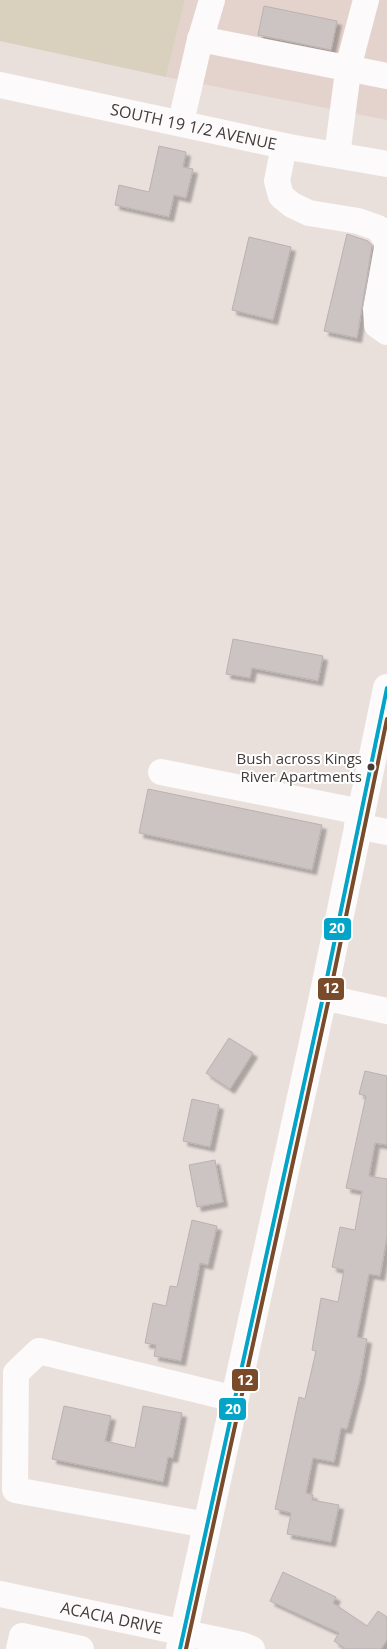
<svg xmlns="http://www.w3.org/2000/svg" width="387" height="1649" font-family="'Open Sans',sans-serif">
	<defs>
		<filter id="shadow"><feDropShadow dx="4.5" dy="4.5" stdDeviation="1" flood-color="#0004"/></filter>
	</defs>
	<rect width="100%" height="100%" fill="#e9e0dc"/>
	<!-- built -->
	<polygon fill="#e4d3cc" points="185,0 387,0 387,120 166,77"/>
	<!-- green -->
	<polygon fill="#d9d0be" points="0,0 185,0 166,77 0,41"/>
	<!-- building -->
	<g fill="#cbc4c2" stroke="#b9b2b0" filter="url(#shadow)">
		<polygon points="264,6 337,21 331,50 258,35"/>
		<polygon points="159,146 186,152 183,167 193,169 186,198 174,195 169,217 115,205 119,185 149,192"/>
		<polygon points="347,234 368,241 372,246 357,338 324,331"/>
		<polygon points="249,237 291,247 273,320 232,310"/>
		<polygon points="233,639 323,656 318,681 252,668 250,678 226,674"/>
		<polygon points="148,789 322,825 312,870 139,833"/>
		<polygon points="229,1038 253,1053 230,1089 206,1073"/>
		<polygon points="365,1071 387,1076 387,1145 375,1143 369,1176 387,1179 387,1237 380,1276 369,1274 357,1337 367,1339 360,1379 347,1429 341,1428 334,1462 313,1458 306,1493 313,1495 312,1500 339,1505 331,1542 287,1534 291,1513 275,1509 299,1397 305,1399 316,1351 312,1350 321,1298 338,1302 344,1270 332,1267 340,1227 355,1230 362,1191 346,1188 366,1096 359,1094"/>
		<polygon points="192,1099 219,1105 210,1147 183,1141"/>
		<polygon points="215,1160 223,1202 197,1207 189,1165"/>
		<polygon points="192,1220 217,1226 208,1265 200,1263 181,1361 154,1356 156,1345 145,1343 153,1303 166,1306 170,1286 177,1287"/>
		<polygon points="64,1406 111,1416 105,1441 135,1448 143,1406 182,1413 173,1458 168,1457 163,1482 52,1459"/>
		<polygon points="283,1572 336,1597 333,1603 367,1626 378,1611 387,1617 387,1640 381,1649 346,1649 334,1641 339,1633 270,1601"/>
	</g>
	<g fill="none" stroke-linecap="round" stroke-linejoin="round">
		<!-- minor -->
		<g stroke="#fcfafa" stroke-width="26">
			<polyline points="200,39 387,76"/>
			<path id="s1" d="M0,85L289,147L387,164"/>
			<polyline points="181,122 199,44 212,0"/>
			<polyline points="284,146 277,181 281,196 292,205 309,213 358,221 378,228 387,241"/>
			<polyline points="337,155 349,64 366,0"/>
			<polyline points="387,248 376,309 377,325 387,332"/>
			<polyline points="161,772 361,812"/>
			<polyline points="357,826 387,832"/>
			<polyline points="323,997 387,1011"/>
			<polyline points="207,1525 15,1490 16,1373 39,1351 235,1399"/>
			<path id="s2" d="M0,1594L242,1645L252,1649"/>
			<polyline points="19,1649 22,1636 81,1649"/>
		</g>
		<!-- major -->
		<polyline stroke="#fcfafa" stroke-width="28" points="180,1649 323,997 387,688"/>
		<defs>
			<polyline id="bus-1" points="180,1649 323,997 387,688"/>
			<polyline id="bus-2" points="186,1649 329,998 387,719"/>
		</defs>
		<!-- bus-1 casing -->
		<use href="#bus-1" stroke="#fff" stroke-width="8"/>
		<!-- bus-2 casing -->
		<use href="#bus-2" stroke="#fff" stroke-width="8"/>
		<!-- bus-1 -->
		<use href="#bus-1" stroke="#03a4c7" stroke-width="4"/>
		<!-- bus-2 -->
		<use href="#bus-2" stroke="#7a4b2a" stroke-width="4"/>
	</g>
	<!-- markers -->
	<circle fill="#423b39" stroke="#fff" stroke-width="2" cx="371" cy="767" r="4.5"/>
	<g text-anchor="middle" stroke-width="4" stroke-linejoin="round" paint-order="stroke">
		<!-- bus labels -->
		<g font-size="15" fill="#423b39" stroke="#fff" text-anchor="end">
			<text x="362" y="764">Bush across Kings<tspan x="362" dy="18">River Apartments</tspan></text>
		</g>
		<!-- street labels -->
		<g font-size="16" fill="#423b39" stroke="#fff">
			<text dy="6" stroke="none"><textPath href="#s1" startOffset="198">SOUTH 19 1/2 AVENUE</textPath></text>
			<text dy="6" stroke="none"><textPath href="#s2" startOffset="114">ACACIA DRIVE</textPath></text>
		</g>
	</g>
	<g stroke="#fff" stroke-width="2">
		<rect x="323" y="917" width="29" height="24" rx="5" fill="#03a4c7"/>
		<rect x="317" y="977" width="28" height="24" rx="5" fill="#7a4b2a"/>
		<rect x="231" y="1368" width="28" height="24" rx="5" fill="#7a4b2a"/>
		<rect x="218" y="1397" width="29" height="24" rx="5" fill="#03a4c7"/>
	</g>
	<g font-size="14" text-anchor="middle" font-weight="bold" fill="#fff">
		<text x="337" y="933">20</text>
		<text x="331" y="993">12</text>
		<text x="245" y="1385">12</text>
		<text x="233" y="1414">20</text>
	</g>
</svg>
